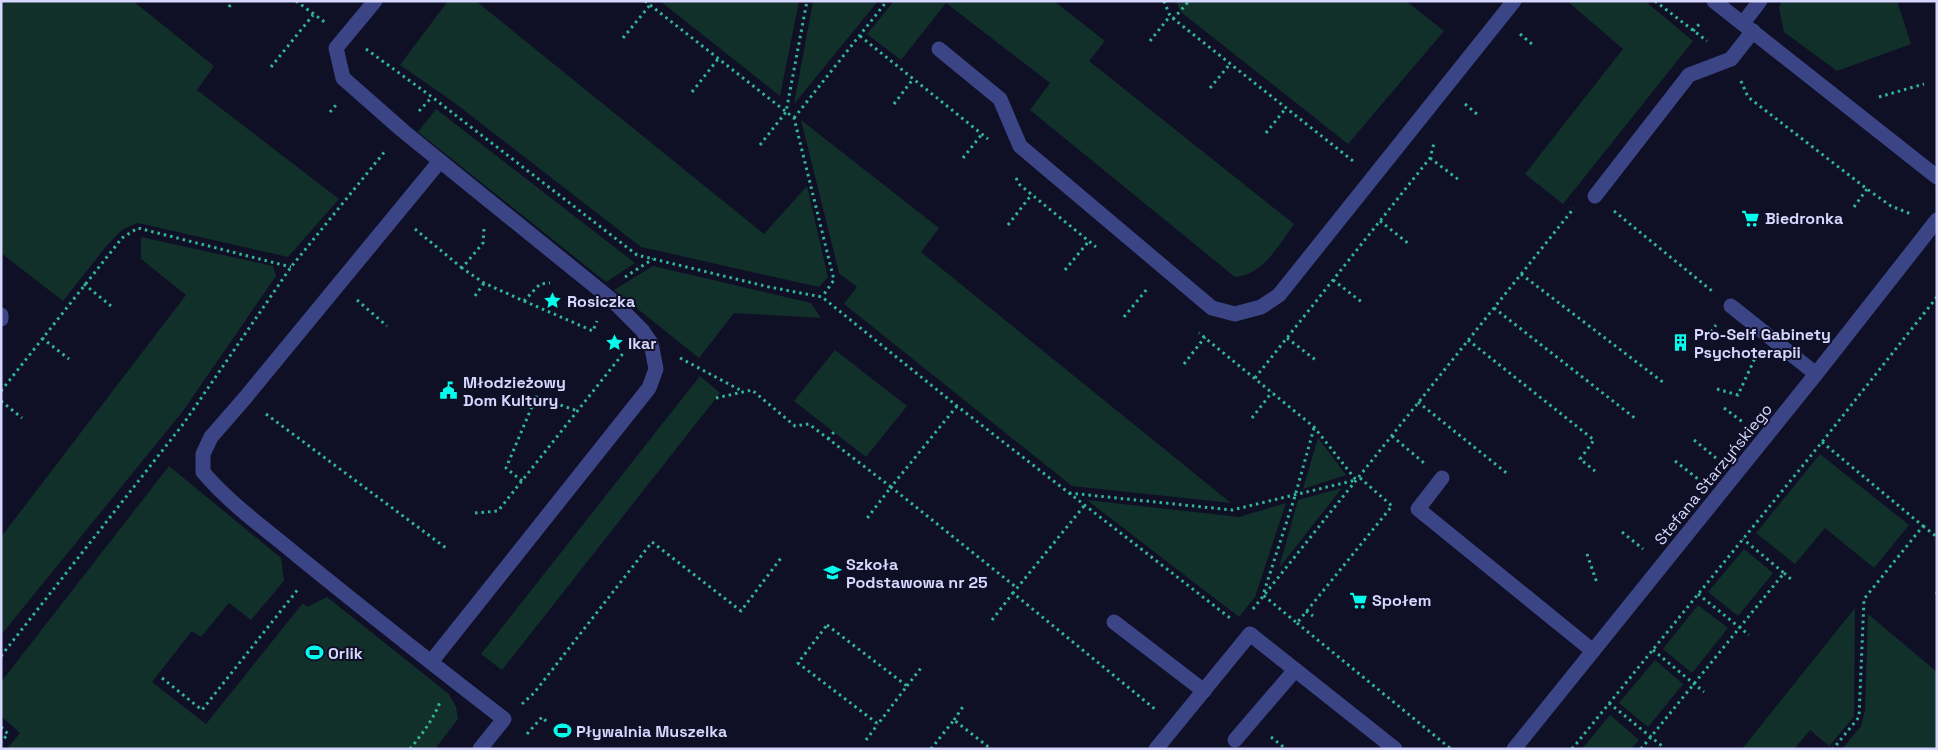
<svg xmlns="http://www.w3.org/2000/svg" width="1938" height="750" font-family="'Space Grotesk',sans-serif">
	<rect width="100%" height="100%" fill="#0f0f26"/>
	<!-- green -->
	<g fill="#12302a">
		<polygon points="1,1 133,1 214,66 197,90 339,199 288,257 138,223 123,229 108,244 63,301 1,253"/>
		<polygon points="448,1 476,1 764,234 807,186 828,277 819,287 641,247 452,101 400,65"/>
		<polygon points="660,1 799,1 780,96"/>
		<polygon points="813,1 878,1 794,104"/>
		<path d="M894,1H1054L1105,41L1089,61L1294,224C1279,245 1262,276 1235,277L1030,110L1050,83L946,3L901,60L867,34Z"/>
		<polygon points="1176,1 1406,1 1444,31 1348,144 1181,12"/>
		<polygon points="1567,1 1645,1 1693,41 1563,204 1525,174 1623,49"/>
		<polygon points="1781,1 1897,1 1911,44 1837,71 1784,32 1779,8"/>
		<polygon points="436,109 458,126 635,263 606,282 418,132"/>
		<polygon points="801,120 939,228 921,252 1231,503 1072,486 844,304 857,287 839,273"/>
		<polygon points="141,237 273,266 276,276 183,411 1,635 1,537 186,295 141,259"/>
		<polygon points="653,266 811,303 821,318 734,313 699,358 614,290"/>
		<polygon points="835,350 907,406 866,457 794,401"/>
		<polygon points="700,376 720,393 502,670 481,654"/>
		<polygon points="1318,438 1346,475 1303,489"/>
		<polygon points="1820,454 1909,525 1874,568 1825,528 1795,564 1756,533"/>
		<polygon points="169,466 281,558 284,581 251,620 229,603 201,637 192,631 152,682 206,724 303,603 307,607 327,597 449,694 456,707 458,719 435,749 7,749 20,733 1,716 1,682"/>
		<polygon points="1342,488 1279,568 1298,500"/>
		<polygon points="1087,500 1239,517 1286,503 1255,597 1239,617"/>
		<polygon points="1744,549 1773,573 1738,616 1708,592"/>
		<polygon points="1698,605 1728,628 1692,673 1663,649"/>
		<polygon points="1855,608 1854,717 1829,746 1810,730 1794,749 1742,749"/>
		<polygon points="1868,614 1937,672 1937,749 1842,749 1861,726 1865,710"/>
		<polygon points="1655,660 1683,684 1648,727 1619,703"/>
		<polygon points="1610,715 1639,740 1631,749 1582,749"/>
	</g>
	<g fill="none" stroke-linecap="round" stroke-linejoin="round">
		<!-- path -->
		<g stroke="#31b798" stroke-width="3" stroke-dasharray="2.5 4" stroke-linecap="butt">
			<polyline points="296,1 326,23"/>
			<polyline points="645,1 794,118 834,280 822,297"/>
			<polyline points="1164,1 1170,16 1353,161"/>
			<polyline points="1655,1 1707,41"/>
			<polyline points="229,7 233,1"/>
			<polyline points="1173,19 1189,1"/>
			<polyline points="1693,31 1701,22"/>
			<polyline points="1520,34 1533,45"/>
			<polyline points="860,36 988,139"/>
			<polyline points="623,38 650,5"/>
			<polyline points="1150,41 1170,16"/>
			<polyline points="366,49 432,97 637,255 769,287 822,297 957,406 1230,618"/>
			<polyline points="271,67 313,15"/>
			<polyline points="1741,81 1748,97 1867,189 1891,206 1911,214"/>
			<polyline points="1210,88 1230,64"/>
			<polyline points="692,92 718,59"/>
			<polyline points="1879,97 1924,84"/>
			<polyline points="894,104 913,79"/>
			<polyline points="1465,104 1478,115"/>
			<polyline points="419,111 432,97"/>
			<polyline points="330,112 336,105"/>
			<polyline points="794,118 887,1"/>
			<polyline points="1266,133 1286,108"/>
			<polyline points="760,145 786,112 807,1"/>
			<polyline points="963,158 982,134"/>
			<polyline points="1430,158 1459,180"/>
			<polyline points="1016,178 1020,185 1096,247"/>
			<polyline points="1854,207 1867,189"/>
			<polyline points="1614,211 1712,291"/>
			<polyline points="1380,221 1409,244"/>
			<polyline points="1008,225 1032,194"/>
			<polyline points="415,229 462,268"/>
			<polyline points="484,229 483,243 462,268 484,283 524,301 540,284 550,283"/>
			<polyline points="1065,270 1089,241"/>
			<polyline points="1521,274 1664,383"/>
			<polyline points="625,277 653,259"/>
			<polyline points="1333,280 1363,303"/>
			<polyline points="84,284 111,306"/>
			<polyline points="475,296 484,283"/>
			<polyline points="357,300 387,326"/>
			<polyline points="524,301 593,331 597,321"/>
			<polyline points="1494,308 1636,419"/>
			<polyline points="1124,317 1147,289"/>
			<polyline points="1707,337 1716,325"/>
			<polyline points="42,338 69,359"/>
			<polyline points="1287,338 1317,361"/>
			<polyline points="1468,340 1594,440 1580,459 1595,471"/>
			<polyline points="680,358 740,390"/>
			<polyline points="1184,364 1205,337"/>
			<polyline points="1255,378 1430,158 1434,143"/>
			<polyline points="1717,389 1738,395 1755,358"/>
			<polyline points="1,391 122,238 138,228 291,267"/>
			<polyline points="716,398 752,390 795,426 809,424 891,487 865,521"/>
			<polyline points="1,401 22,418"/>
			<polyline points="1418,402 1509,475"/>
			<polyline points="957,406 891,487 1017,588"/>
			<polyline points="1724,408 1744,423"/>
			<polyline points="266,414 446,548"/>
			<polyline points="1252,418 1272,392"/>
			<polyline points="1314,428 1295,496 1263,595 1297,623 1392,506 1359,477"/>
			<polyline points="1392,436 1424,463"/>
			<polyline points="828,439 834,432"/>
			<polyline points="1694,440 1716,458"/>
			<polyline points="1822,442 1923,526 1864,599 1859,717 1833,749"/>
			<polyline points="1675,461 1698,479"/>
			<polyline points="522,481 506,468 536,397 578,411"/>
			<polyline points="1069,493 1232,510 1356,480 1314,427 1199,333"/>
			<polyline points="1084,506 1013,593 1156,710"/>
			<polyline points="475,513 498,511 625,351"/>
			<polyline points="1923,526 1937,537"/>
			<polyline points="1622,532 1643,549"/>
			<polyline points="1587,554 1597,583"/>
			<polyline points="1784,573 1793,581"/>
			<polyline points="1698,594 1749,635"/>
			<polyline points="1936,594 1937,593"/>
			<polyline points="1253,609 1574,208"/>
			<polyline points="1306,611 1313,616"/>
			<polyline points="992,620 1013,593"/>
			<polyline points="1297,623 1451,749"/>
			<polygon points="827,625 907,686 878,724 798,663"/>
			<polyline points="1653,650 1704,692"/>
			<polyline points="1,656 184,423 291,267 386,150"/>
			<polyline points="162,678 202,710 299,588"/>
			<polyline points="907,686 921,668"/>
			<polyline points="1609,703 1662,746"/>
			<polyline points="522,704 534,693 652,542 741,611 781,558"/>
			<polyline points="954,720 964,705"/>
			<polyline points="1,727 8,734 1,742"/>
			<polyline points="527,734 542,717 547,722"/>
			<polyline points="1271,737 1286,749"/>
			<polyline points="866,740 878,724"/>
			<path d="M410,749C422,734 433,720 440,702"/>
			<polyline points="931,749 954,720 991,749"/>
			<polyline points="1572,749 1822,442 1937,297"/>
			<polyline points="1641,749 1784,573 1743,539"/>
		</g>
		<!-- minor -->
		<g stroke="#3b4585" stroke-width="15">
			<polyline points="375,1 336,48 343,78 402,130 440,161"/>
			<polyline points="1714,1 1937,177"/>
			<polyline points="1743,23 1760,1"/>
			<polyline points="939,49 1000,99 1020,146 1212,308 1235,314 1261,307 1279,295 1514,1"/>
			<polyline points="1595,196 1689,75 1731,59 1753,31"/>
			<polyline points="1731,306 1816,374"/>
			<polyline points="1,315 1,319"/>
			<polyline points="1442,478 1418,509 1593,651"/>
			<polyline points="1114,622 1204,691"/>
			<path d="M431,662L649,388L656,369L651,343L642,330L612,300L440,161L245,398L211,437L203,454V472C230,504 267,530 299,557C367,612 435,666 504,719L480,749"/>
			<polyline points="1235,740 1295,670"/>
			<polyline points="1156,749 1250,634 1395,749"/>
			<polyline points="1514,749 1816,374 1937,220"/>
		</g>
	</g>
	<!-- icons -->
	<defs>
		<symbol id="supermarket-bare" viewBox="-9 -9 18 18"><path d="M-6-5.5h2.5l.6 2H6L4.5 2H-2.5L-4.4-4H-6ZM-1.5 3.2a1.3 1.3 0 1 0 .1 0ZM3 3.2a1.3 1.3 0 1 0 .1 0Z" fill="#03fceb" stroke="#0f0f26" stroke-width="2.5" paint-order="stroke"/></symbol>
		<symbol id="sight-bare" viewBox="-9 -9 18 18"><path d="M0-6L1.8-2.2L6-1.7L2.9 1.2L3.7 5.4L0 3.3L-3.7 5.4L-2.9 1.2L-6-1.7L-1.8-2.2Z" fill="#03fceb" stroke="#0f0f26" stroke-width="2.5" paint-order="stroke"/></symbol>
		<symbol id="building-bare" viewBox="-9 -9 18 18"><path d="M-4-6H4V6H1V3H-1V6H-4ZM-2.5-4.3h1.7v1.8h-1.7ZM.8-4.3h1.7v1.8H.8ZM-2.5-1h1.7V.8h-1.7ZM.8-1h1.7V.8H.8Z" fill="#03fceb" stroke="#0f0f26" stroke-width="2.5" paint-order="stroke"/></symbol>
		<symbol id="civic-bare" viewBox="-9 -9 18 18"><path d="M-.6-6.5H3V-4.5H.6V-3L4-1V1h2V6H-6V1h2V-1L-.6-3ZM-1.2 2.5V6h2.4V2.5Z" fill="#03fceb" stroke="#0f0f26" stroke-width="2.5" paint-order="stroke"/></symbol>
		<symbol id="school-bare" viewBox="-9 -9 18 18"><path d="M0-5L7-2L0 1L-7-2ZM-4 1L0 2.5L4 1V4Q0 6-4 4Z" fill="#03fceb" stroke="#0f0f26" stroke-width="2.5" paint-order="stroke"/></symbol>
		<symbol id="stadium-bare" viewBox="-9 -9 18 18"><path d="M0-5a6.5 5 0 1 0 0 10a6.5 5 0 1 0 0-10ZM-3.5-1.8h7v3.6h-7Z" fill="#03fceb" stroke="#0f0f26" stroke-width="2.5" paint-order="stroke"/></symbol>
	</defs>
	<g fill-rule="evenodd">
		<use href="#supermarket-bare" x="1738" y="206" width="25" height="25"/>
		<use href="#sight-bare" x="540" y="288" width="25" height="25"/>
		<use href="#sight-bare" x="602" y="330" width="25" height="25"/>
		<use href="#building-bare" x="1668" y="330" width="25" height="25"/>
		<use href="#civic-bare" x="436" y="378" width="25" height="25"/>
		<use href="#school-bare" x="820" y="560" width="25" height="25"/>
		<use href="#supermarket-bare" x="1346" y="588" width="25" height="25"/>
		<use href="#stadium-bare" x="302" y="640" width="25" height="25"/>
		<use href="#stadium-bare" x="550" y="718" width="25" height="25"/>
	</g>
	<g text-anchor="middle" stroke-width="4" stroke-linejoin="round" paint-order="stroke">
		<!-- poi labels -->
		<g font-size="16" font-weight="bold" fill="#d5d7ff" stroke="#0f0f26" text-anchor="start">
			<text x="1765" y="224">Biedronka</text>
			<text x="567" y="307">Rosiczka</text>
			<text x="1694" y="340">Pro-Self Gabinety<tspan x="1694" dy="18">Psychoterapii</tspan></text>
			<text x="628" y="349">Ikar</text>
			<text x="463" y="388">Młodzieżowy<tspan x="463" dy="18">Dom Kultury</tspan></text>
			<text x="846" y="570">Szkoła<tspan x="846" dy="18">Podstawowa nr 25</tspan></text>
			<text x="1372" y="606">Społem</text>
			<text x="328" y="659">Orlik</text>
			<text x="576" y="737">Pływalnia Muszelka</text>
		</g>
		<!-- street labels -->
		<g font-size="16" fill="#d5d7ff" stroke="#0f0f26">
			<text transform="translate(1713 474) rotate(-51)" y="6">Stefana Starzyńskiego</text>
		</g>
	</g>
	<!-- border -->
	<rect width="1938" height="750" fill="none" stroke="#d5d7ff" stroke-width="5"/>
</svg>
